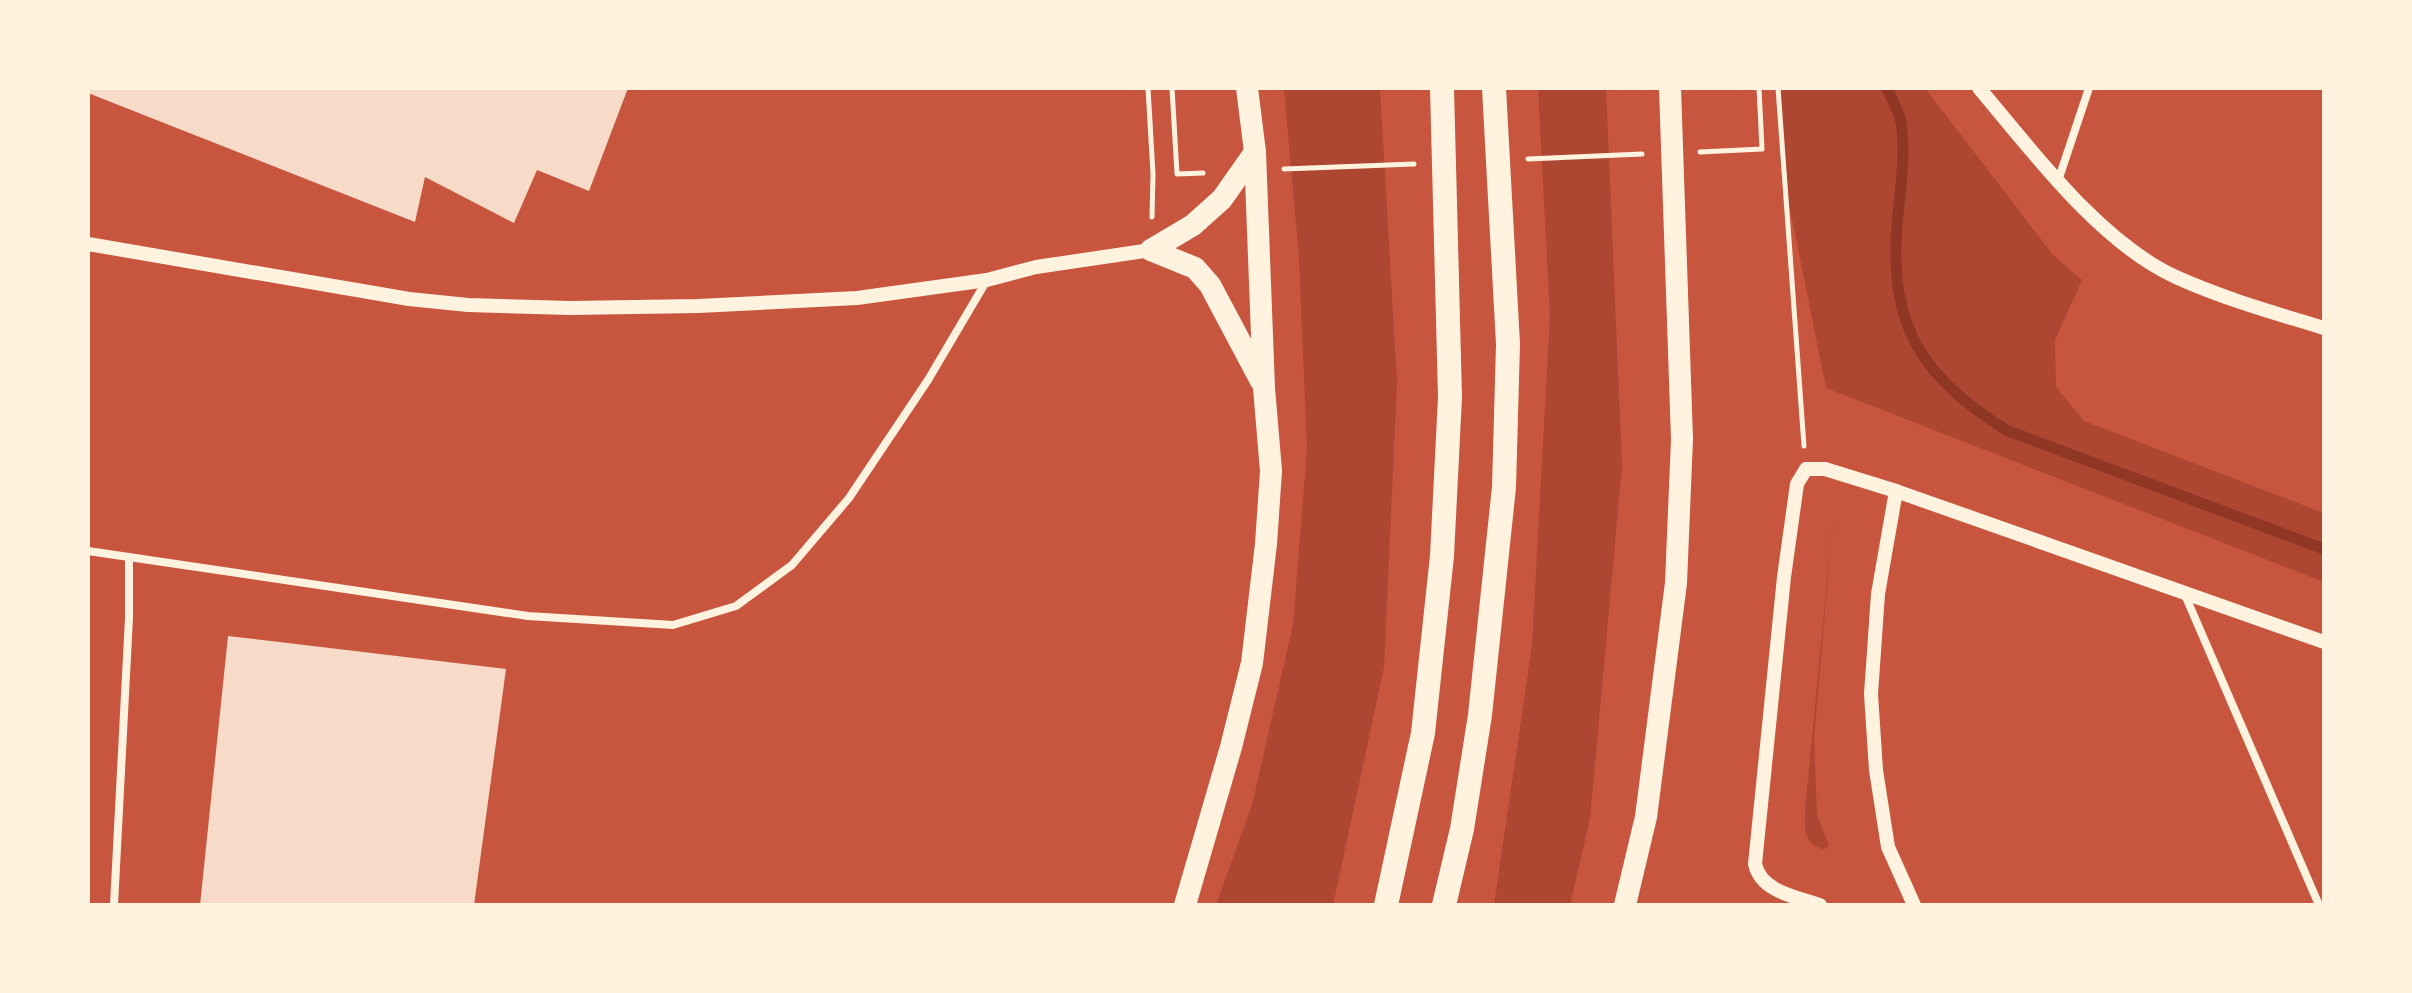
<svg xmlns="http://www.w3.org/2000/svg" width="2412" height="993" font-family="'Space Grotesk',sans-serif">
	<rect width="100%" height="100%" fill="#c8553d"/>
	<!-- green -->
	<g fill="#ae4732">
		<polygon points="1284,88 1380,88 1397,383 1384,667 1333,905 1216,905 1252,805 1293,625 1307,450 1299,258"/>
		<polygon points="1538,88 1606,88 1622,466 1590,819 1570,905 1494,905 1532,645 1550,315"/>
		<polygon points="1777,88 1925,88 2053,255 2082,280 2055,340 2056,387 2084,421 2324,513 2324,582 1826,388 1781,164"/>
		<path d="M1833,521L1814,738L1817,814L1829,846L1824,849C1803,845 1805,828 1805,810Z"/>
	</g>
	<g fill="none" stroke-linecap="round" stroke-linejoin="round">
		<!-- stream -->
		<path stroke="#8f3625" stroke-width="11" d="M1887,88C1891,98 1899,111 1901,122C1906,155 1900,192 1897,225C1889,328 1923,378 2008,431L2324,549"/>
	</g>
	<!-- building -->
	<g fill="#f7dbc8">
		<polygon points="88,88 628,88 589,191 537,170 514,223 425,177 415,222 88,93"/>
		<polygon points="228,636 506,669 474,905 200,905"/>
	</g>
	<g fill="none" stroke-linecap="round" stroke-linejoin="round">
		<!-- path -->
		<g stroke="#fff3e0" stroke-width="5">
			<polyline points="1148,88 1153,174 1152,217"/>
			<polyline points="1172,88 1177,174 1203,173"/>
			<polyline points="1778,88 1804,446"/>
			<polyline points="1700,152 1762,149 1759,88"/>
			<polyline points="1528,159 1642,154"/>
			<polyline points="1284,169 1414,164"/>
		</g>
		<!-- minor -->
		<g stroke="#fff3e0" stroke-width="8">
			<polyline points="2058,181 2089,88"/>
			<polyline points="88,551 528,616 673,625 736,606 792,565 849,498 928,380 987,280"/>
			<polyline points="2185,595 2319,905"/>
			<polyline points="114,905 129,618 129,557"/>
		</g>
		<!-- tertiary -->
		<g stroke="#fff3e0" stroke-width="14">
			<path d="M1979,88C2033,152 2101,244 2178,278C2225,299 2275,313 2324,328"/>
			<polyline points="88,244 409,299 468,305 570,308 698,306 857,298 987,280 1036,267 1151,250"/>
			<polyline points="1896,491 1878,594 1871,694 1876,770 1888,847 1914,905"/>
			<path d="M1820,905C1797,897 1761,892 1755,864L1784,577L1797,484L1806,469H1825L1896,491L2324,642"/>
		</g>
		<!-- trunk -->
		<g stroke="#fff3e0" stroke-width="22">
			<polyline points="1151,250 1195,268 1210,285 1261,381"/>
			<polyline points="1151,250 1193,225 1222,199 1255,152"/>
			<polyline points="1185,905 1231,747 1252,663 1266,544 1271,471 1264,388 1255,152 1247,88"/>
			<polyline points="1625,905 1646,817 1676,583 1682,439 1670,88"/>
		</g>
		<!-- motorway -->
		<g stroke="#fff3e0" stroke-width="24">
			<polyline points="1386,905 1423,733 1442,556 1450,397 1442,88"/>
			<polyline points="1444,905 1462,829 1480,715 1504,487 1508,344 1494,88"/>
		</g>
	</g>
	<!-- border -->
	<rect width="2412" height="993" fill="none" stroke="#fff3e0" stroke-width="180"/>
</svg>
